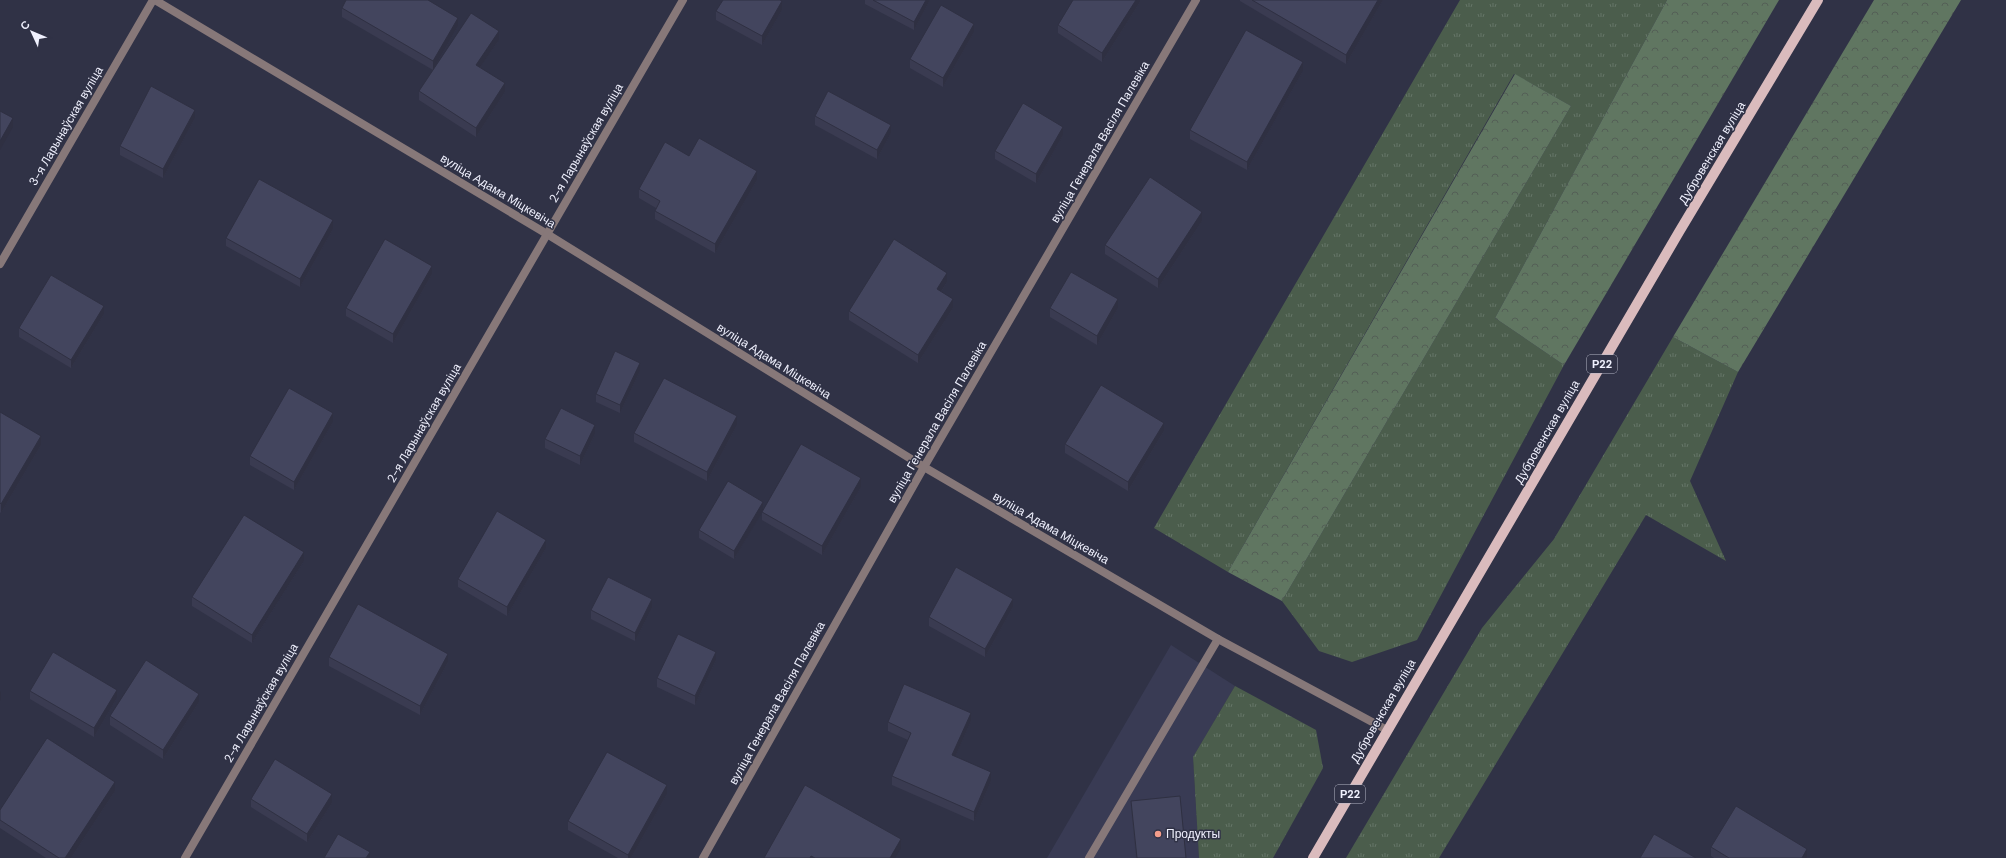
<svg xmlns="http://www.w3.org/2000/svg" width="2006" height="858" font-family="'DM Sans',sans-serif">
	<defs>
		<pattern id="grass-tufts" width="24" height="20" patternUnits="userSpaceOnUse"><rect width="24" height="20" fill="#4b5d4c"/><path d="M3 7l-1-3M5 7V3M7 7l1-3M15 17l-1-3M17 17v-4M19 17l1-3" fill="none" stroke="#657567"/></pattern>
		<pattern id="forest-crowns" width="20" height="18" patternUnits="userSpaceOnUse"><rect width="20" height="18" fill="#607661"/><path d="M2 6a3 3 0 1 1 6 0M12 15a3 3 0 1 1 6 0" fill="none" stroke="#545f56"/></pattern>
	</defs>
	<rect width="100%" height="100%" fill="#303246"/>
	<!-- built -->
	<polygon fill="#393b54" points="1171,645 1235,686 1193,757 1199,858 1047,858"/>
	<!-- grass -->
	<g fill="url(#grass-tufts)">
		<polygon points="1460,0 1667,0 1495,318 1564,365 1417,640 1352,662 1319,651 1282,601 1571,106 1514,74 1228,572 1154,528"/>
		<polygon points="1673,337 1738,372 1690,481 1726,561 1646,515 1439,858 1346,858 1482,628 1554,539"/>
		<polygon points="1235,686 1316,730 1323,768 1273,858 1199,858 1193,757"/>
	</g>
	<!-- forest -->
	<g fill="url(#forest-crowns)">
		<polygon points="1667,0 1779,0 1564,365 1495,318"/>
		<polygon points="1874,0 1961,0 1738,372 1673,337"/>
		<polygon points="1515,74 1571,106 1282,601 1228,572"/>
	</g>
	<g fill="none" stroke-linecap="round" stroke-linejoin="round">
		<!-- service -->
		<polyline stroke="#877879" stroke-width="8" points="1089,858 1218,639"/>
		<!-- minor -->
		<g stroke="#877879" stroke-width="8">
			<polyline points="155,0 547,234 924,467 1218,639 1387,730"/>
			<polyline points="0,264 153,0"/>
			<polyline points="185,858 683,0"/>
			<polyline points="703,858 924,467 1196,0"/>
		</g>
		<!-- primary -->
		<polyline stroke="#dabbbd" stroke-width="10" points="1313,858 1679,232 1818,0"/>
	</g>
	<!-- wall -->
	<g fill="#3a3b51">
		<polygon points="865,0 930,0 914,30 865,4"/>
		<polygon points="1140,0 1140,2 1102,62 1058,33 1058,25"/>
		<polygon points="1240,0 1383,0 1346,64 1240,1"/>
		<polygon points="342,8 458,26 433,70 342,17"/>
		<polygon points="782,10 762,45 716,20 716,11"/>
		<polygon points="974,32 943,87 910,68 910,59"/>
		<polygon points="499,40 480,67 505,92 476,137 419,100 419,91"/>
		<polygon points="1303,71 1247,170 1190,139 1190,130"/>
		<polygon points="815,116 891,133 877,159 815,125"/>
		<polygon points="195,118 163,178 120,155 120,146"/>
		<polygon points="1063,135 1036,183 995,159 995,151"/>
		<polygon points="689,156 757,180 715,253 655,219 655,211 656,208 639,198 639,189"/>
		<polygon points="1202,221 1158,288 1105,254 1105,245"/>
		<polygon points="333,229 300,287 226,246 226,238"/>
		<polygon points="432,274 393,343 346,316 346,308"/>
		<polygon points="947,282 941,292 953,308 918,363 849,320 849,311"/>
		<polygon points="1050,308 1118,308 1097,345 1050,317"/>
		<polygon points="104,314 71,368 19,337 19,328"/>
		<polygon points="640,371 620,413 596,402 596,394"/>
		<polygon points="0,412 41,445 1,513 0,512"/>
		<polygon points="333,422 294,490 250,465 250,456"/>
		<polygon points="737,425 707,481 634,442 634,433"/>
		<polygon points="1164,431 1128,491 1065,453 1065,444"/>
		<polygon points="595,434 580,465 545,448 545,439"/>
		<polygon points="861,487 822,555 762,520 762,512 734,559 699,538 699,530 763,511"/>
		<polygon points="546,548 507,616 458,587 458,579"/>
		<polygon points="304,561 252,643 192,606 192,597"/>
		<polygon points="1013,607 985,657 929,626 929,617"/>
		<polygon points="652,608 635,641 591,619 591,610"/>
		<polygon points="329,657 448,662 420,715 329,666"/>
		<polygon points="716,660 695,705 657,687 657,678"/>
		<polygon points="30,691 117,698 94,737 30,699"/>
		<polygon points="199,702 163,759 110,725 110,716"/>
		<polygon points="971,721 955,757 991,781 974,821 892,785 892,776 908,740 888,731 888,722"/>
		<polygon points="115,791 71,858 46,858 0,828 0,810"/>
		<polygon points="667,794 631,858 618,858 568,830 568,821"/>
		<polygon points="1180,796 1186,858 1136,858 1131,809 1131,801"/>
		<polygon points="251,799 332,803 307,842 251,807"/>
		<polygon points="1711,847 1807,858 1714,858 1711,856"/>
	</g>
	<!-- shaded-wall -->
	<g fill="#2f3042">
		<polygon points="926,0 930,0 914,30 914,22"/>
		<polygon points="1136,0 1140,0 1140,2 1102,62 1102,53"/>
		<polygon points="1378,0 1383,0 1346,64 1346,55"/>
		<polygon points="782,1 782,10 762,45 762,36"/>
		<polygon points="458,18 458,26 433,70 433,61"/>
		<polygon points="974,24 974,32 943,87 943,78"/>
		<polygon points="499,31 499,40 476,73 476,65"/>
		<polygon points="1303,62 1303,71 1247,170 1247,162"/>
		<polygon points="505,83 505,92 476,137 476,128"/>
		<polygon points="195,110 195,118 163,178 163,169"/>
		<polygon points="13,118 13,127 0,150 0,141"/>
		<polygon points="891,125 891,133 877,159 877,150"/>
		<polygon points="1063,127 1063,135 1036,183 1036,174"/>
		<polygon points="757,171 757,180 715,253 715,244"/>
		<polygon points="1202,212 1202,221 1158,288 1158,279"/>
		<polygon points="333,220 333,229 300,287 300,279"/>
		<polygon points="432,266 432,274 393,343 393,334"/>
		<polygon points="947,273 947,282 937,298 937,289"/>
		<polygon points="953,299 953,308 918,363 918,355"/>
		<polygon points="1118,299 1118,308 1097,345 1097,336"/>
		<polygon points="104,306 104,314 71,368 71,360"/>
		<polygon points="640,363 640,371 620,413 620,405"/>
		<polygon points="333,413 333,422 294,490 294,482"/>
		<polygon points="737,416 737,425 707,481 707,472"/>
		<polygon points="1164,423 1164,431 1128,491 1128,482"/>
		<polygon points="595,425 595,434 580,465 580,456"/>
		<polygon points="41,436 41,445 1,513 1,504"/>
		<polygon points="861,478 861,487 822,555 822,546"/>
		<polygon points="763,502 763,511 734,559 734,551"/>
		<polygon points="546,540 546,548 507,616 507,607"/>
		<polygon points="304,552 304,561 252,643 252,635"/>
		<polygon points="652,599 652,608 635,641 635,633"/>
		<polygon points="1013,599 1013,607 985,657 985,649"/>
		<polygon points="716,652 716,660 695,705 695,696"/>
		<polygon points="448,654 448,662 420,715 420,706"/>
		<polygon points="117,690 117,698 94,737 94,728"/>
		<polygon points="1,691 1,700 0,701 0,693"/>
		<polygon points="199,694 199,702 163,759 163,750"/>
		<polygon points="971,713 971,721 952,764 952,755"/>
		<polygon points="991,772 991,781 974,821 974,812"/>
		<polygon points="115,782 115,791 71,858 65,858"/>
		<polygon points="667,785 667,794 631,858 628,858 628,855"/>
		<polygon points="332,794 332,803 307,842 307,834"/>
		<polygon points="901,839 901,848 895,858 890,858"/>
		<polygon points="1807,849 1807,858 1802,858"/>
		<polygon points="370,852 370,858 366,858"/>
	</g>
	<!-- building -->
	<g fill="#43455e" stroke="#2f3042">
		<polygon points="346,0 428,0 458,18 433,61 342,8"/>
		<polygon points="723,0 780,0 782,1 762,36 716,11"/>
		<polygon points="873,0 926,0 914,22"/>
		<polygon points="1073,0 1136,0 1102,53 1058,25"/>
		<polygon points="1252,0 1378,0 1346,55"/>
		<polygon points="941,5 974,24 943,78 910,59"/>
		<polygon points="471,13 499,31 476,65 505,83 476,128 419,91"/>
		<polygon points="1246,30 1303,62 1247,162 1190,130"/>
		<polygon points="151,86 195,110 163,169 120,146"/>
		<polygon points="828,91 891,125 877,150 815,116"/>
		<polygon points="1023,103 1063,127 1036,174 995,151"/>
		<polygon points="0,111 13,118 0,141"/>
		<polygon points="699,138 757,171 715,244 655,211 660,201 639,189 665,142 689,156"/>
		<polygon points="1150,177 1202,212 1158,279 1105,245"/>
		<polygon points="259,179 333,220 300,279 226,238"/>
		<polygon points="385,239 432,266 393,334 346,308"/>
		<polygon points="894,239 947,273 937,289 953,299 918,355 849,311"/>
		<polygon points="1071,272 1118,299 1097,336 1050,308"/>
		<polygon points="51,275 104,306 71,360 19,328"/>
		<polygon points="615,351 640,363 620,405 596,394"/>
		<polygon points="664,378 737,416 707,472 634,433"/>
		<polygon points="1101,385 1164,423 1128,482 1065,444"/>
		<polygon points="289,388 333,413 294,482 250,456"/>
		<polygon points="561,408 595,425 580,456 545,439"/>
		<polygon points="0,412 41,436 1,504 0,503"/>
		<polygon points="801,444 861,478 822,546 762,512"/>
		<polygon points="728,481 763,502 734,551 699,530"/>
		<polygon points="497,511 546,540 507,607 458,579"/>
		<polygon points="244,515 304,552 252,635 192,597"/>
		<polygon points="956,567 1013,599 985,649 929,617"/>
		<polygon points="608,577 652,599 635,633 591,610"/>
		<polygon points="358,604 448,654 420,706 329,657"/>
		<polygon points="678,634 716,652 695,696 657,678"/>
		<polygon points="53,652 117,690 94,728 30,691"/>
		<polygon points="146,660 199,694 163,750 110,716"/>
		<polygon points="904,684 971,713 952,755 991,772 974,812 892,776 911,733 888,722"/>
		<polygon points="47,738 115,782 65,858 59,858 0,820 0,810"/>
		<polygon points="607,752 667,785 628,855 568,821"/>
		<polygon points="275,759 332,794 307,834 251,799"/>
		<polygon points="805,785 901,839 890,858 815,858 811,856 810,858 764,858"/>
		<polygon points="1180,796 1186,858 1137,858 1131,801"/>
		<polygon points="1736,806 1807,849 1802,858 1729,858 1711,847"/>
		<polygon points="338,834 370,852 366,858 324,858"/>
		<polygon points="1654,834 1696,858 1640,858"/>
	</g>
	<!-- markers -->
	<circle fill="#f49d8b" stroke="#303246" stroke-width="1.5" cx="1158" cy="834" r="4"/>
	<g text-anchor="middle" stroke-width="3" stroke-linejoin="round" paint-order="stroke">
		<!-- shield labels -->
		<g fill="#303246" stroke="#b6b8c7" stroke-width="1">
			<rect x="1587" y="355" width="30" height="18" rx="3"/>
			<rect x="1335" y="785" width="30" height="18" rx="3"/>
		</g>
		<g font-size="11" font-weight="bold" fill="#f0f1fe">
			<text x="1602" y="368">Р22</text>
			<text x="1350" y="798">Р22</text>
		</g>
		<!-- street labels -->
		<g font-size="12" fill="#f0f1fe" stroke="#303246">
			<text transform="translate(66 126) rotate(-60)" y="4">3-я Ларынаўская вуліца</text>
			<text transform="translate(1100 142) rotate(-60)" y="4">вуліца Генерала Васіля Палевіка</text>
			<text transform="translate(586 143) rotate(-60)" y="4">2-я Ларынаўская вуліца</text>
			<text transform="translate(1712 153) rotate(-59)" y="4">Дубровенская вуліца</text>
			<text transform="translate(498 191) rotate(31)" y="4">вуліца Адама Міцкевіча</text>
			<text transform="translate(774 361) rotate(32)" y="4">вуліца Адама Міцкевіча</text>
			<text transform="translate(937 422) rotate(-60)" y="4">вуліца Генерала Васіля Палевіка</text>
			<text transform="translate(424 423) rotate(-60)" y="4">2-я Ларынаўская вуліца</text>
			<text transform="translate(1547 432) rotate(-60)" y="4">Дубровенская вуліца</text>
			<text transform="translate(1051 528) rotate(30)" y="4">вуліца Адама Міцкевіча</text>
			<text transform="translate(261 703) rotate(-60)" y="4">2-я Ларынаўская вуліца</text>
			<text transform="translate(777 703) rotate(-61)" y="4">вуліца Генерала Васіля Палевіка</text>
			<text transform="translate(1383 711) rotate(-60)" y="4">Дубровенская вуліца</text>
		</g>
		<!-- poi labels -->
		<g font-size="12" fill="#f0f1fe" stroke="#303246" text-anchor="start">
			<text x="1166" y="838">Продукты</text>
		</g>
	</g>
	<!-- north arrow -->
	<g transform="translate(32 32) rotate(314)" stroke="#303246" stroke-width="3" paint-order="stroke">
	<path d="M0-3L7 15L0 10L-7 15Z" fill="#f0f1fe"/>
	<text y="-6" font-size="11" font-weight="bold" text-anchor="middle" fill="#f0f1fe">С</text>
	</g>
</svg>
